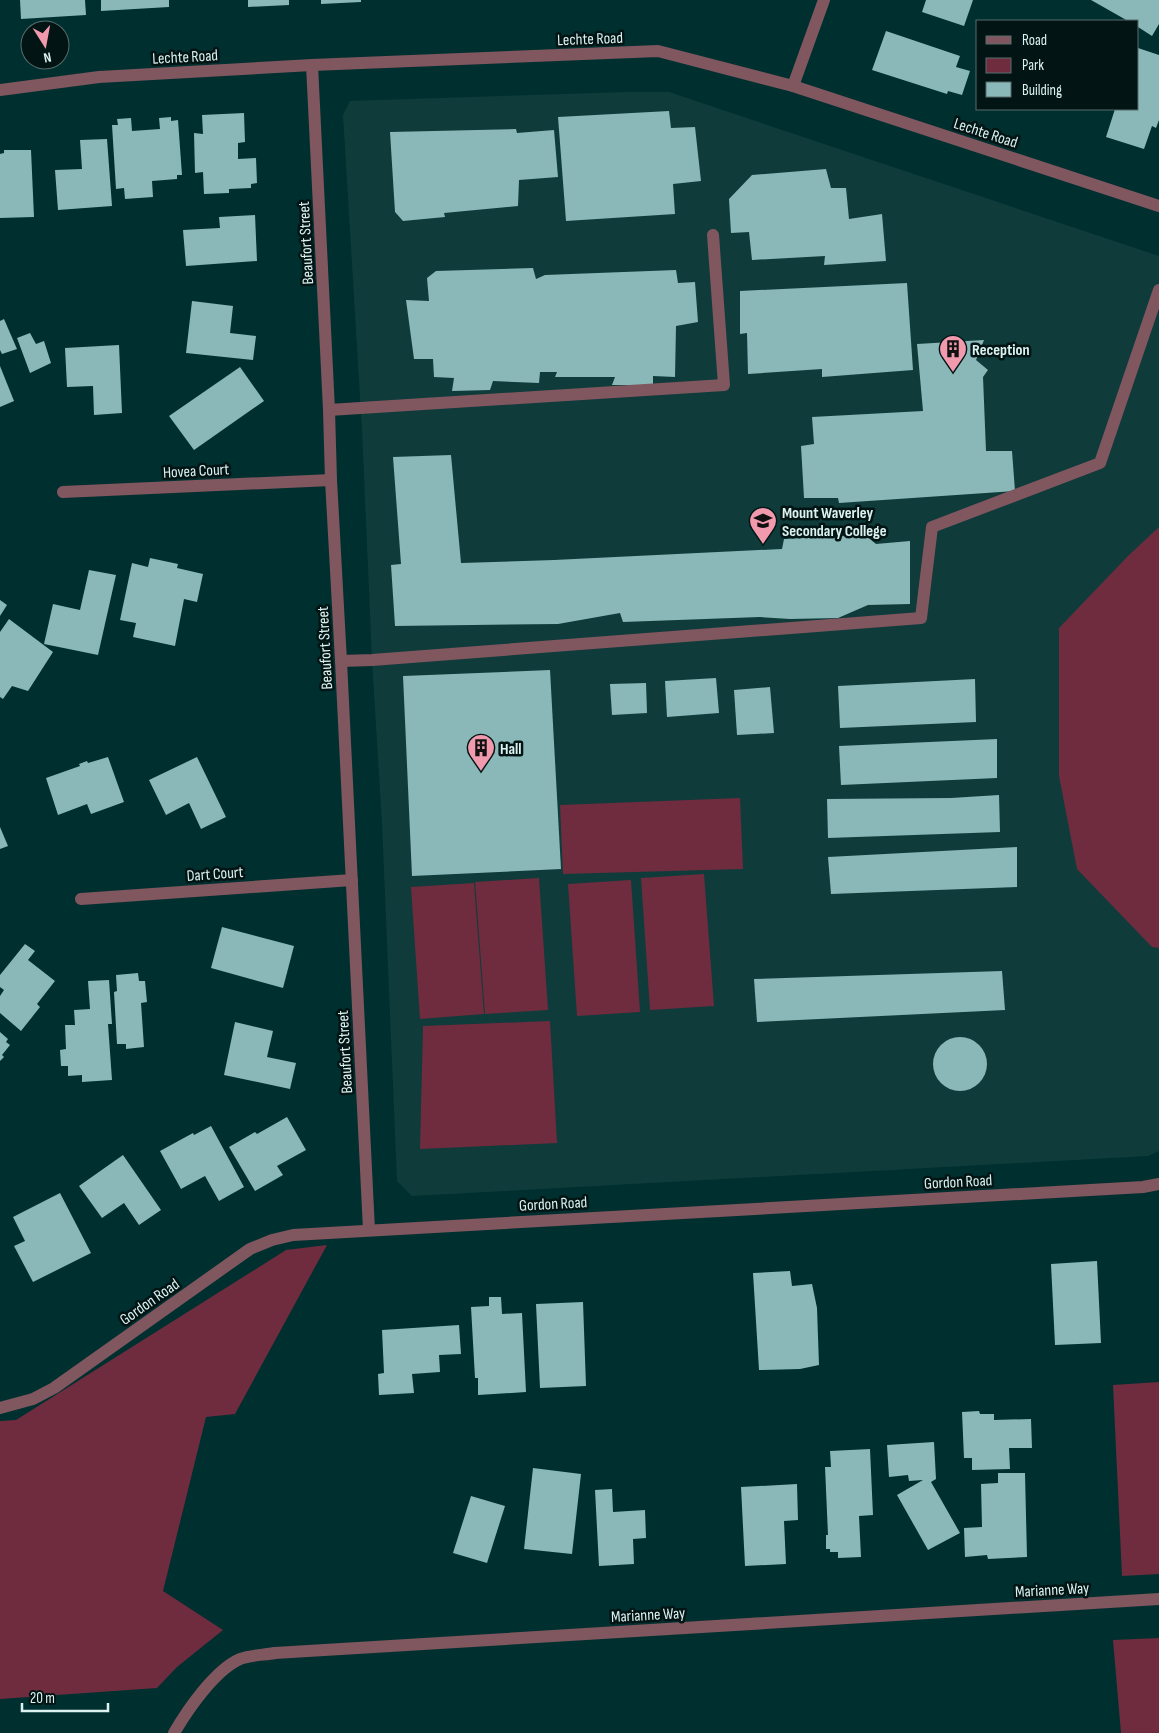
<svg xmlns="http://www.w3.org/2000/svg" width="1159" height="1733" font-family="'Sofia Sans Condensed',sans-serif">
	<rect width="100%" height="100%" fill="#002f2f"/>
	<!-- built -->
	<polygon fill="#0f3b3b" points="626,92 669,92 1159,256 1159,1151 1148,1156 412,1196 397,1181 382,823 372,660 362,429 343,115 350,101"/>
	<!-- green -->
	<g fill="#6e2c3e">
		<polygon points="1159,527 1159,948 1152,947 1077,869 1059,776 1059,628 1128,556"/>
		<polygon points="740,798 743,869 563,874 560,805"/>
		<polygon points="704,874 714,1006 650,1010 641,878"/>
		<polygon points="539,878 548,1010 485,1014 475,882"/>
		<polygon points="631,880 640,1012 577,1016 568,884"/>
		<polygon points="474,883 484,1014 420,1019 411,887"/>
		<polygon points="550,1021 557,1143 420,1149 423,1026"/>
		<polygon points="327,1245 235,1414 206,1417 163,1591 223,1630 177,1667 157,1688 0,1699 0,1421 16,1420 286,1250"/>
		<polygon points="1159,1382 1159,1574 1122,1576 1113,1385"/>
		<polygon points="1159,1638 1159,1733 1121,1733 1113,1640"/>
	</g>
	<!-- building -->
	<g fill="#8ab7b7">
		<polygon points="20,0 85,0 86,15 21,19"/>
		<polygon points="101,0 169,0 169,7 101,11"/>
		<polygon points="248,0 289,0 289,5 248,7"/>
		<polygon points="321,0 361,0 361,2 321,4"/>
		<polygon points="926,0 973,0 964,26 922,12"/>
		<polygon points="1091,0 1159,0 1159,24 1152,36 1138,27 1138,21 1128,21"/>
		<polygon points="886,31 960,56 956,67 970,71 962,95 948,91 947,94 872,70"/>
		<polygon points="1138,48 1159,55 1159,120 1156,128 1152,126 1144,149 1106,137 1115,109 1138,109"/>
		<polygon points="669,111 671,128 695,127 701,181 673,184 675,214 566,221 558,117"/>
		<polygon points="244,113 245,142 238,143 238,159 256,158 257,183 251,184 251,188 229,189 229,193 204,194 203,172 195,173 194,133 203,134 202,115"/>
		<polygon points="171,117 171,121 178,120 182,175 177,175 177,179 152,181 153,197 125,199 124,188 116,189 112,125 118,125 117,119 131,118 132,131 160,129 159,118"/>
		<polygon points="516,129 517,133 554,130 558,177 519,180 518,206 444,213 445,217 403,221 395,212 390,132"/>
		<polygon points="107,139 112,206 58,210 55,170 82,169 80,140"/>
		<polygon points="4,150 31,150 34,217 0,218 0,154 4,153"/>
		<polygon points="826,169 831,188 846,188 849,219 882,214 886,261 824,265 825,256 752,260 749,232 731,233 729,199 752,175"/>
		<polygon points="255,215 257,261 186,266 183,230 220,228 219,217"/>
		<polygon points="533,268 536,279 545,275 676,270 678,283 695,282 698,322 676,326 675,377 653,376 653,385 612,385 615,377 555,377 557,372 540,372 539,383 493,381 490,390 452,391 454,378 434,377 433,359 414,359 406,300 429,301 427,278 436,271"/>
		<polygon points="907,283 913,370 822,377 822,369 748,374 747,333 740,334 740,291"/>
		<polygon points="192,301 233,306 230,333 256,336 253,360 186,353"/>
		<polygon points="4,319 17,349 2,354 0,350 0,321"/>
		<polygon points="30,333 36,344 44,341 51,363 30,373 17,338"/>
		<polygon points="984,340 976,360 988,370 983,377 986,451 1012,451 1015,491 839,503 838,498 804,498 801,446 814,444 812,417 923,411 917,344"/>
		<polygon points="119,345 122,413 94,415 93,386 67,387 65,348"/>
		<polygon points="0,366 14,401 0,407"/>
		<polygon points="240,367 264,401 194,450 169,416"/>
		<polygon points="451,455 461,563 554,560 782,549 784,539 865,535 876,544 910,541 910,604 868,605 838,618 790,619 760,617 623,622 620,613 558,624 395,626 391,565 401,564 393,457"/>
		<polygon points="150,558 178,564 177,568 203,574 197,602 184,599 175,646 133,637 136,623 120,620 132,563 148,567"/>
		<polygon points="89,570 116,575 98,655 44,644 53,604 80,610"/>
		<polygon points="0,600 7,605 0,616"/>
		<polygon points="9,619 53,652 28,691 12,686 3,699 0,697 0,632"/>
		<polygon points="550,670 561,869 412,876 403,676"/>
		<polygon points="716,678 719,713 667,717 665,681"/>
		<polygon points="975,679 976,722 840,728 838,686"/>
		<polygon points="646,683 647,713 612,715 610,684"/>
		<polygon points="770,687 774,733 737,735 734,690"/>
		<polygon points="997,739 997,778 841,785 839,746"/>
		<polygon points="108,757 124,802 91,814 87,804 58,815 46,778 80,766 79,764 87,761 88,763"/>
		<polygon points="197,757 226,817 201,829 189,803 166,815 149,780"/>
		<polygon points="999,795 1000,832 828,838 827,799 951,798"/>
		<polygon points="0,827 8,846 0,849"/>
		<polygon points="1017,847 1017,887 831,894 828,857"/>
		<polygon points="222,927 294,946 283,988 211,968"/>
		<polygon points="25,944 35,951 28,960 55,981 37,1004 40,1007 21,1031 0,1013 0,996 4,990 0,987 0,975"/>
		<polygon points="1002,971 1005,1010 757,1022 754,979"/>
		<polygon points="138,973 139,981 145,981 147,1002 141,1003 144,1047 126,1049 126,1044 117,1044 114,992 117,991 116,975"/>
		<polygon points="109,980 112,1024 108,1024 112,1080 82,1082 82,1075 68,1076 68,1066 61,1066 60,1050 66,1049 65,1025 75,1025 74,1010 90,1009 88,981"/>
		<polygon points="235,1022 273,1031 267,1057 296,1063 290,1089 224,1075"/>
		<polygon points="0,1032 8,1039 6,1042 10,1045 2,1055 4,1057 0,1061"/>
		<circle cx="960" cy="1064" r="27"/>
		<polygon points="287,1117 306,1150 277,1166 283,1175 255,1191 229,1147 255,1132 257,1134"/>
		<polygon points="211,1126 244,1187 219,1201 205,1176 181,1189 160,1151 193,1133 194,1135"/>
		<polygon points="123,1155 161,1210 139,1225 124,1203 102,1218 79,1186"/>
		<polygon points="60,1193 91,1253 33,1282 14,1246 25,1241 13,1217"/>
		<polygon points="1097,1261 1101,1343 1055,1345 1051,1264"/>
		<polygon points="790,1271 792,1286 812,1284 817,1308 819,1365 800,1369 759,1370 753,1273"/>
		<polygon points="489,1297 501,1297 502,1314 522,1313 526,1392 478,1395 478,1378 475,1378 471,1307 489,1306"/>
		<polygon points="583,1302 586,1386 540,1388 536,1304"/>
		<polygon points="459,1325 461,1354 439,1355 440,1372 412,1374 414,1393 379,1395 378,1374 384,1373 382,1330"/>
		<polygon points="979,1411 980,1414 994,1414 994,1420 1031,1419 1032,1448 1009,1448 1010,1469 972,1470 972,1458 964,1458 962,1412"/>
		<polygon points="934,1442 936,1479 931,1482 960,1533 928,1550 897,1495 923,1480 909,1481 908,1475 889,1477 887,1445"/>
		<polygon points="870,1449 873,1515 859,1516 861,1557 838,1558 838,1552 830,1552 830,1549 826,1549 826,1535 828,1535 825,1467 831,1467 830,1451"/>
		<polygon points="533,1468 581,1474 572,1554 524,1549"/>
		<polygon points="998,1473 1025,1473 1027,1557 988,1559 987,1555 965,1557 964,1528 982,1527 981,1484 998,1483"/>
		<polygon points="797,1484 798,1520 784,1521 786,1564 745,1566 741,1487"/>
		<polygon points="612,1489 613,1512 645,1510 646,1538 633,1539 634,1564 599,1566 595,1490"/>
		<polygon points="471,1496 505,1506 487,1563 453,1553"/>
	</g>
	<g fill="none" stroke-linecap="round" stroke-linejoin="round">
		<!-- lane -->
		<polyline stroke="#80565f" stroke-width="12" points="341,661 372,660 921,618 932,527 1100,463 1159,290"/>
		<!-- street -->
		<g stroke="#80565f" stroke-width="12">
			<polyline points="312,65 329,410 331,480 341,661 369,1230"/>
			<polyline points="793,86 824,0"/>
			<polyline points="0,90 99,77 312,65 658,51 793,86 1159,206"/>
			<polyline points="329,410 724,385 713,235"/>
			<polyline points="63,492 331,480"/>
			<polyline points="81,899 352,880"/>
			<polyline points="0,1408 33,1399 54,1388 250,1249 272,1240 293,1235 1143,1187 1159,1184"/>
			<path d="M174,1733C188,1709 215,1670 240,1659C250,1655 264,1655 275,1653L1159,1599"/>
		</g>
	</g>
	<!-- icons -->
	<defs>
		<symbol id="building-pin" viewBox="-11 -11 22 30"><path d="M0 17L-7.5 6A9.5 9.5 0 1 1 7.5 6Z" fill="#f29aad" stroke="#031414"/><path d="M-4-6H4V6H1V3H-1V6H-4ZM-2.5-4.3h1.7v1.8h-1.7ZM.8-4.3h1.7v1.8H.8ZM-2.5-1h1.7V.8h-1.7ZM.8-1h1.7V.8H.8Z" fill="#111"/></symbol>
		<symbol id="school-pin" viewBox="-11 -11 22 30"><path d="M0 17L-7.5 6A9.5 9.5 0 1 1 7.5 6Z" fill="#f29aad" stroke="#031414"/><path d="M0-5L7-2L0 1L-7-2ZM-4 1L0 2.5L4 1V4Q0 6-4 4Z" fill="#111"/></symbol>
	</defs>
	<g fill-rule="evenodd">
		<use href="#building-pin" x="937" y="333" width="32" height="43"/>
		<use href="#school-pin" x="747" y="505" width="32" height="43"/>
		<use href="#building-pin" x="465" y="732" width="32" height="43"/>
	</g>
	<g text-anchor="middle" stroke-width="5" stroke-linejoin="round" paint-order="stroke">
		<!-- street labels -->
		<g font-size="16" fill="#dbf2f1" stroke="#031414">
			<text transform="translate(590 38) rotate(-2)" y="6">Lechte Road</text>
			<text transform="translate(185 56) rotate(-3)" y="6">Lechte Road</text>
			<text transform="translate(986 132) rotate(18)" y="6">Lechte Road</text>
			<text transform="translate(305 243) rotate(-93)" y="6">Beaufort Street</text>
			<text transform="translate(196 470) rotate(-3)" y="6">Hovea Court</text>
			<text transform="translate(324 648) rotate(-93)" y="6">Beaufort Street</text>
			<text transform="translate(215 873) rotate(-4)" y="6">Dart Court</text>
			<text transform="translate(344 1052) rotate(-93)" y="6">Beaufort Street</text>
			<text transform="translate(958 1181) rotate(-3)" y="6">Gordon Road</text>
			<text transform="translate(553 1203) rotate(-3)" y="6">Gordon Road</text>
			<text transform="translate(149 1301) rotate(-35)" y="6">Gordon Road</text>
			<text transform="translate(1052 1589) rotate(-3)" y="6">Marianne Way</text>
			<text transform="translate(648 1614) rotate(-3)" y="6">Marianne Way</text>
		</g>
		<!-- poi labels -->
		<g font-size="16" font-weight="bold" fill="#dbf2f1" stroke="#031414" text-anchor="start">
			<text x="972" y="355">Reception</text>
			<text x="782" y="518">Mount Waverley<tspan x="782" dy="18">Secondary College</tspan></text>
			<text x="500" y="754">Hall</text>
		</g>
	</g>
	<!-- legend -->
	<rect x="976" y="20" width="162" height="90" fill="#031414" stroke="#596d6c"/>
	<rect x="986" y="36" width="25" height="8" fill="#80565f" stroke="#596d6c"/>
	<text x="1022" y="45" font-size="15" fill="#dbf2f1">Road</text>
	<rect x="986" y="58" width="25" height="15" fill="#6e2c3e" stroke="#596d6c"/>
	<text x="1022" y="70" font-size="15" fill="#dbf2f1">Park</text>
	<rect x="986" y="82" width="25" height="15" fill="#8ab7b7" stroke="#596d6c"/>
	<text x="1022" y="95" font-size="15" fill="#dbf2f1">Building</text>
	<!-- north arrow -->
	<g transform="translate(45 45) rotate(169)"><circle r="24" fill="#031414" stroke="#596d6c"/>
	<path d="M0-4L9 19L0 12L-9 19Z" fill="#f29aad"/>
	<text y="-8" font-size="14" font-weight="bold" text-anchor="middle" fill="#dbf2f1">N</text>
	</g>
	<!-- scale -->
	<path d="M22 1703v8h86v-8" fill="none" stroke="#dbf2f1" stroke-width="2.5"/>
	<text x="30" y="1703" font-size="15" fill="#dbf2f1" stroke="#031414" stroke-width="4" paint-order="stroke">20 m</text>
</svg>
